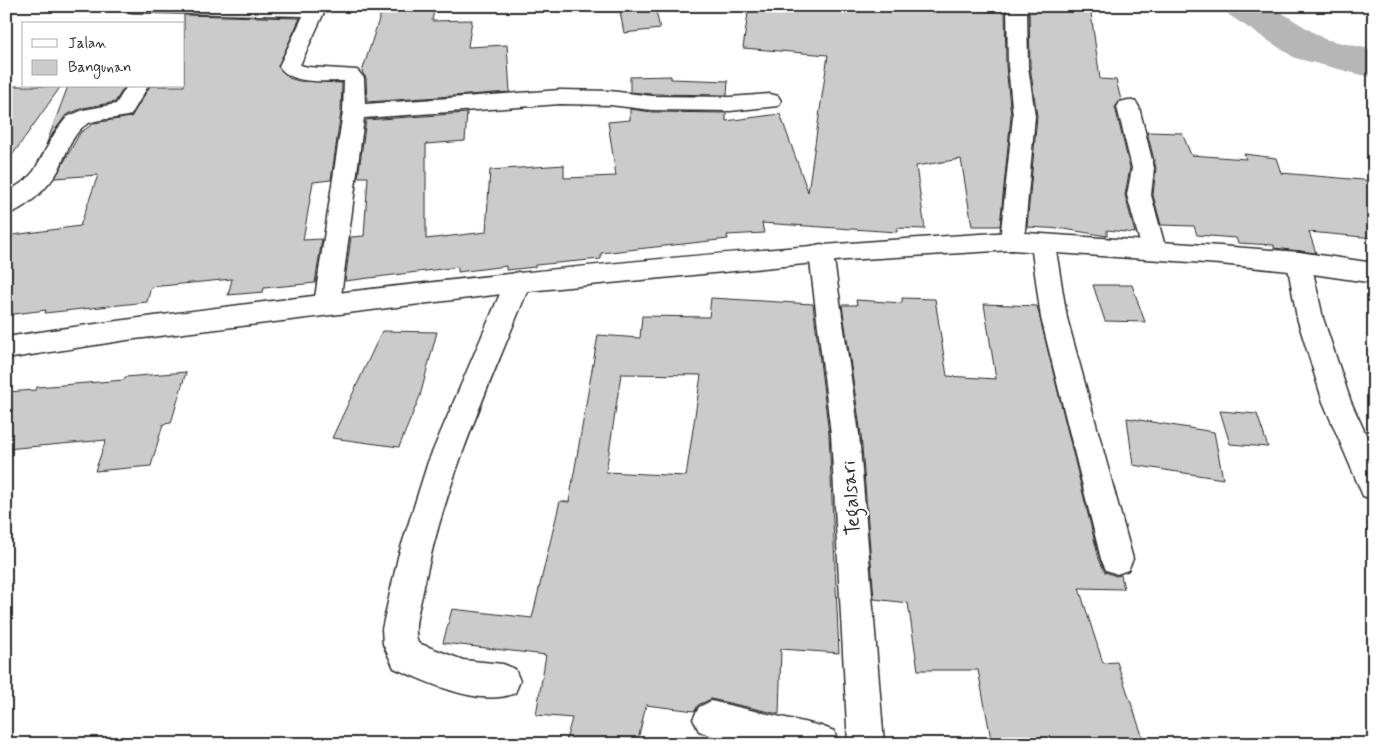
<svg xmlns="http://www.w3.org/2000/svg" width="1380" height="750" font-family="Mynerve,sans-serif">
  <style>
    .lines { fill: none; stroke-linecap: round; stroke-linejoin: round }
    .river { fill: #b6b6b6; fill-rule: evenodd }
    .building { fill: #cbcbcb; stroke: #2b2b2b; fill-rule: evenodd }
    .minor-casing { stroke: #2b2b2b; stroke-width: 3 }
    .major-casing { stroke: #2b2b2b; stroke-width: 3 }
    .minor { fill: #fff; fill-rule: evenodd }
    .major { fill: #fff; fill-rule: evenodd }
    .labels { text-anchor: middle; stroke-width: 4; stroke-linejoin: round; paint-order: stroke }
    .street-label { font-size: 20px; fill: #2b2b2b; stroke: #fff }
  </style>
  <rect width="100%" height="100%" fill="#fff"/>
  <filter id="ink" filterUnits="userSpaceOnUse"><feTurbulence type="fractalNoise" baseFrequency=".02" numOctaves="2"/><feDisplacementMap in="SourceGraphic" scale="10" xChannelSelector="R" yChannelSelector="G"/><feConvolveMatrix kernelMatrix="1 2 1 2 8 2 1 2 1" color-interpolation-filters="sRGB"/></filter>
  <g filter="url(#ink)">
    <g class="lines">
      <polygon class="river" points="1223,6 1271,6 1324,39 1374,50 1374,78 1295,58 1229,15"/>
    </g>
    <g class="building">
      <polygon points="385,6 435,6 432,21 472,20 468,47 507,45 510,92 367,102 366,78 362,72 381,13 383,13"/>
      <polygon points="619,6 655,6 660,29 624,33"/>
      <polygon points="749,6 1005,6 1006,66 1011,116 1000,226 972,226 961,159 916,166 925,229 897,228 897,232 762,223 764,233 727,235 728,239 601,253 601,259 535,265 535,267 506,270 506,266 458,272 458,267 345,281 351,237 364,236 368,177 358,177 366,120 467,113 465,141 426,144 426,239 486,232 490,170 564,165 564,178 616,176 608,122 630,120 630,109 652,112 726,113 726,121 780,114 808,192 828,55 743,48"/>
      <polygon points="1029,6 1090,6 1100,79 1116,80 1121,100 1115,107 1130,168 1125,195 1135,233 1107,230 1107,236 1064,229 1027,227 1037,116 1030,66"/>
      <polygon points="184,15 300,18 278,67 289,78 299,81 342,83 341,112 331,180 313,182 303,240 322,239 315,283 264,288 263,292 228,295 232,279 151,287 147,302 45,313 46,310 6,315 6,255 13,235 80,226 98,175 55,178 80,133 94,123 131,117 150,86 184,86"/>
      <polygon points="671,76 671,79 728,81 727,95 652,94 630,92 630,77"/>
      <polygon points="6,86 61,86 6,164"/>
      <polygon points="68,86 125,86 115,102 83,108 66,115 55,130 46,145"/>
      <polygon points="1147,132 1182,133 1191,155 1246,159 1244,154 1276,158 1281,173 1374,181 1374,238 1309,232 1316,253 1274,248 1274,245 1238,243 1236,238 1197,235 1194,226 1161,225 1153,195 1156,168"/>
      <polygon points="1093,285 1132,285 1145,322 1105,321"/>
      <path d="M 711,298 L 813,304 L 829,434 L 839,653 L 781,649 L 779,714 L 711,699 L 698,705 L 695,711 L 646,705 L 637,744 L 565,744 L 572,718 L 536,715 L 546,655 L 443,643 L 452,609 L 532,618 L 560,501 L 569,502 L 598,335 L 640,338 L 642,316 L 709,317 ZM 621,374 L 701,375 L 686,476 L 606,472 Z"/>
      <polygon points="902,298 935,299 947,376 996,379 984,304 1037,306 1099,559 1105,572 1116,576 1121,575 1124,589 1079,588 1103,663 1117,662 1145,744 1068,744 1067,739 991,739 978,670 918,670 908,603 874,599 861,434 842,305 857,305 856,300 902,303"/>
      <polygon points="382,331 437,332 420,396 399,447 332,438"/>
      <polygon points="186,372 171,423 163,424 151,466 95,471 106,440 6,449 6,392 36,390 37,387 124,380 125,377"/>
      <polygon points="1220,411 1257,414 1268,447 1230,444"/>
      <polygon points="1127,418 1214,432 1223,479 1133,465"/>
    </g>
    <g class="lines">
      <g class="minor-casing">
        <g id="minor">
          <path d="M 123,6 L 327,6 L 300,65 L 308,67 L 357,70 L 364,78 L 365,104 L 560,90 L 610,91 L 652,96 L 730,97 L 770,94 L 778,96 L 781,101 L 778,106 L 730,111 L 652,110 L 610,105 L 560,104 L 364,118 L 340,304 L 336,311 L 327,314 L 318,311 L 314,304 L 343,112 L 344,81 C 323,81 291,85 279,66 L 303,16 L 132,12 L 125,10 Z"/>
          <polygon points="1007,6 1027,6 1028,66 1035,116 1024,241 1021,248 1012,250 1003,248 1000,241 1013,116 1008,66"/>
          <path d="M 127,86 L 148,86 L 131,115 C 118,119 101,118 89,123 C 72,131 66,156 58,171 C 47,189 27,208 6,215 L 6,193 L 26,180 L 34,171 L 56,131 L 67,117 L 83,110 L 116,104 Z"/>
          <polygon points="1128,100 1136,102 1139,107 1154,168 1151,195 1166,250 1163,257 1154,259 1145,257 1142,250 1127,195 1132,168 1117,107 1120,102"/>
          <polygon points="1043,235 1052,237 1055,244 1067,318 1133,559 1128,570 1117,574 1106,570 1101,559 1041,318 1031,244 1034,237"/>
          <polygon points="821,244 830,246 833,253 859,434 884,744 848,744 831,434 809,253 812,246"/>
          <polygon points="1299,252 1308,255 1311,262 1323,318 1351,402 1374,452 1374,500 1363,496 1323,402 1297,318 1287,262 1290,255"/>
          <path d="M 518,272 L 527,275 L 531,282 C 490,383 444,483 423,591 C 420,607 412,627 418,643 L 463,660 L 503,664 L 515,669 L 520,681 L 515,693 C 480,708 427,682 394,668 L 383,644 L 382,629 L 398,557 L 428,462 L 505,282 L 509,275 Z"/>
          <path d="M 711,701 L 821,726 L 834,731 L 839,744 C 792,744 743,750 699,731 L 693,719 L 699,707 Z"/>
        </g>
      </g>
      <g class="major-casing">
        <path id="major" d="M 1012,232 L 1220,246 L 1299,252 L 1374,263 L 1374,283 L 1299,272 L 1220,264 L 1012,250 L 846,260 L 518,292 L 127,340 L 6,359 L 6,337 C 122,319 238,305 354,291 C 573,266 792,245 1012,232 Z"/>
      </g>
      <use href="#minor" class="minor"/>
      <use href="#major" class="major"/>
    </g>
  </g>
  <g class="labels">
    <g class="street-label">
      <text transform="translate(850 498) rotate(-94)" y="7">Tegalsari</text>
    </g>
  </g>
  <rect width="1380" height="750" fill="none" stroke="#fff" stroke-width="25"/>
  <rect x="12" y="12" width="1355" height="725" fill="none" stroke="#2b2b2b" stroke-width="2" filter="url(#ink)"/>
  <rect x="22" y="22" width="162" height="65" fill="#ffffff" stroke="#aaaaaa"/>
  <rect x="32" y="39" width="25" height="8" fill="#ffffff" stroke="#aaaaaa"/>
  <text x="68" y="48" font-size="15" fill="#2b2b2b">Jalan</text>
  <rect x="32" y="60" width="25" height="15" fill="#cbcbcb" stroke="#aaaaaa"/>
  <text x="68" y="72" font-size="15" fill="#2b2b2b">Bangunan</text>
</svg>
